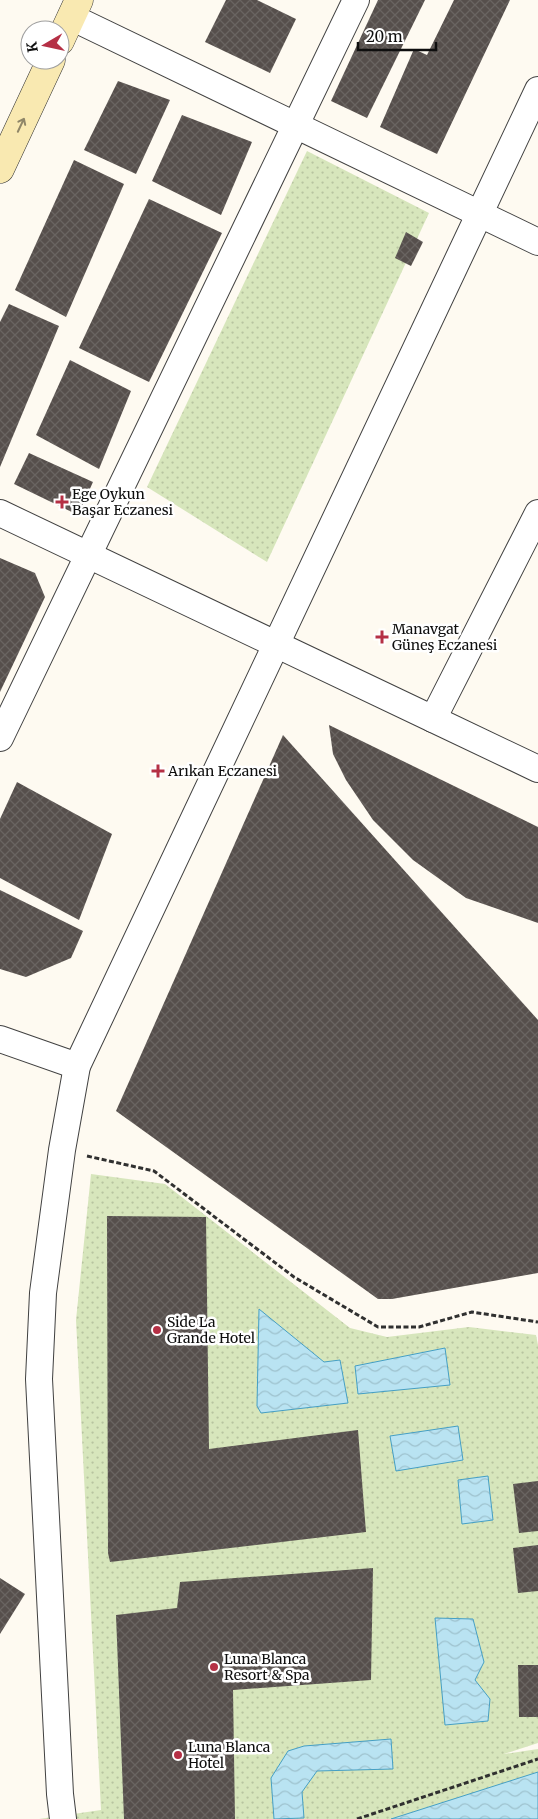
<svg xmlns="http://www.w3.org/2000/svg" width="538" height="1819" font-family="Merriweather,serif">
  <style>
    .park { fill: url(#park-dots) }
    .water { fill: url(#water-waves); stroke: #459fc4 }
    .building { fill: url(#building-cross-hatch) }
    .lines { fill: none; stroke-linecap: round; stroke-linejoin: round }
    .street-casing { stroke: #414141; stroke-width: 28 }
    .secondary-casing { stroke: #303030; stroke-width: 29 }
    .path { stroke: #303030; stroke-width: 3; stroke-dasharray: 5 2.5; stroke-linecap: butt }
    .street { stroke: #fff; stroke-width: 26 }
    .secondary { stroke: #f9e9b1; stroke-width: 28 }
    .oneway { stroke: #8f8668 }
    .poi-dot { fill: #b53045; stroke: #fff; stroke-width: 2 }
    .labels { text-anchor: middle; stroke-width: 5; stroke-linejoin: round; paint-order: stroke }
    .poi-label { font-size: 14px; fill: #0e0e0e; stroke: #fff; text-anchor: start }
  </style>
  <defs>
    <pattern id="park-dots" width="8" height="8" patternUnits="userSpaceOnUse" patternTransform="scale(1.25)"><rect width="8" height="8" fill="#d7e6bc"/><path d="M2 2h.1M6 6h.1" fill="none" stroke="#b7c4a0" stroke-width="1.8" stroke-linecap="round"/></pattern>
    <pattern id="water-waves" width="16" height="10" patternUnits="userSpaceOnUse" patternTransform="scale(1.25)"><rect width="16" height="10" fill="#b9e3f2"/><path d="M0 5q4-4 8 0t8 0" fill="none" stroke="#9ec2ce"/></pattern>
    <pattern id="building-cross-hatch" width="8" height="8" patternUnits="userSpaceOnUse" patternTransform="scale(1.25)"><rect width="8" height="8" fill="#564f4c"/><path d="M0 0l8 8M0 8l8-8" fill="none" stroke="#696461"/></pattern>
  </defs>
  <rect width="100%" height="100%" fill="#fefaf1"/>
  <g class="park">
    <polygon points="307,151 429,213 267,562 147,487"/>
    <polygon points="91,1174 165,1184 350,1328 387,1337 469,1327 536,1335 538,1345 538,1743 504,1754 538,1749 538,1819 39,1819 101,1810 76,1320"/>
  </g>
  <g class="water">
    <polygon points="259,1309 324,1362 340,1360 348,1403 261,1413 257,1406"/>
    <polygon points="445,1348 450,1385 358,1394 355,1366"/>
    <polygon points="458,1426 463,1460 396,1471 390,1436"/>
    <polygon points="488,1476 493,1520 462,1524 458,1480"/>
    <polygon points="435,1618 473,1619 484,1662 475,1680 490,1699 488,1721 445,1725"/>
    <polygon points="391,1739 393,1769 317,1771 302,1792 304,1818 274,1819 271,1778 288,1751 304,1746"/>
    <polygon points="538,1772 538,1819 391,1819"/>
  </g>
  <g class="building">
    <polygon points="226,0 257,0 296,19 270,73 205,42"/>
    <polygon points="378,0 425,0 367,118 331,101"/>
    <polygon points="454,0 510,0 437,154 380,127 414,49 427,55"/>
    <polygon points="118,81 170,100 136,174 84,150"/>
    <polygon points="182,115 252,142 221,215 152,181"/>
    <polygon points="74,160 124,184 66,317 15,290"/>
    <polygon points="149,199 222,233 149,382 79,348"/>
    <polygon points="406,232 423,242 411,266 395,258"/>
    <polygon points="9,304 59,326 0,467 0,322"/>
    <polygon points="70,360 131,391 99,469 36,435"/>
    <polygon points="29,453 93,482 78,515 14,484"/>
    <polygon points="0,558 35,573 45,597 0,692"/>
    <polygon points="329,725 538,827 538,923 466,898 413,860 373,820 346,780 333,754"/>
    <polygon points="283,735 538,1020 538,1273 392,1299 378,1299 116,1111"/>
    <polygon points="17,782 112,834 79,920 0,878 0,819"/>
    <polygon points="0,890 83,931 71,958 26,977 0,969"/>
    <polygon points="107,1216 206,1217 209,1449 358,1430 366,1532 110,1562 108,1553"/>
    <polygon points="538,1481 538,1531 519,1533 513,1484"/>
    <polygon points="538,1545 538,1591 518,1593 513,1548"/>
    <polygon points="373,1568 371,1680 233,1690 235,1819 124,1819 116,1615 177,1608 180,1582"/>
    <polygon points="0,1578 25,1594 0,1634"/>
    <polygon points="518,1665 538,1665 538,1717 519,1717"/>
  </g>
  <g class="lines">
    <g class="street-casing">
      <g id="street">
        <polyline points="71,17 538,242"/>
        <polyline points="0,513 433,719 538,513"/>
        <polyline points="433,719 538,769"/>
        <polyline points="0,738 356,0"/>
        <polyline points="0,1039 77,1066"/>
        <polyline points="63,1819 60,1794 39,1379 43,1293 62,1150 77,1066 538,90"/>
      </g>
    </g>
    <g class="secondary-casing">
      <g id="secondary">
        <polyline points="60,41 79,0"/>
        <polyline points="0,169 51,60"/>
      </g>
    </g>
    <g class="path">
      <polyline points="87,1156 154,1171 294,1277 378,1327 419,1327 472,1312 538,1322"/>
      <polyline points="357,1819 538,1759"/>
    </g>
    <use href="#street" class="street"/>
    <use href="#secondary" class="secondary"/>
  </g>
  <defs><path id="oneway-shaft" d="M-6 0H5M1.5-3L5.5 0L1.5 3" fill="none" stroke-width="1.6" stroke-linecap="round" stroke-linejoin="round" transform="scale(1.25)"/></defs>
  <use class="oneway" href="#oneway-shaft" transform="translate(21 125) rotate(-65)"/>
  <g class="poi-dot">
    <path d="M59.5 494.5h5v5h5v5h-5v5h-5v-5h-5v-5h5z"/>
    <path d="M379.5 629.5h5v5h5v5h-5v5h-5v-5h-5v-5h5z"/>
    <path d="M155.5 763.5h5v5h5v5h-5v5h-5v-5h-5v-5h5z"/>
    <circle cx="157" cy="1330" r="5"/>
    <circle cx="214" cy="1667" r="5"/>
    <circle cx="178" cy="1755" r="5"/>
  </g>
  <g class="labels">
    <g class="poi-label">
      <text x="72" y="499">Ege Oykun<tspan x="72" dy="16">Başar Eczanesi</tspan></text>
      <text x="392" y="634">Manavgat<tspan x="392" dy="16">Güneş Eczanesi</tspan></text>
      <text x="168" y="776">Arıkan Eczanesi</text>
      <text x="167" y="1327">Side La<tspan x="167" dy="16">Grande Hotel</tspan></text>
      <text x="224" y="1664">Luna Blanca<tspan x="224" dy="16">Resort &amp; Spa</tspan></text>
      <text x="188" y="1752">Luna Blanca<tspan x="188" dy="16">Hotel</tspan></text>
    </g>
  </g>
  <g transform="translate(45 45) rotate(261)"><circle r="24" fill="#ffffff" stroke="#9f9f9f"/>
  <path d="M0-4L9 19L0 12L-9 19Z" fill="#b53045"/>
  <text y="-8" font-size="14" font-weight="bold" text-anchor="middle" fill="#0e0e0e">K</text>
  </g>
  <path d="M358 42v8h78v-8" fill="none" stroke="#0e0e0e" stroke-width="2.5"/>
  <text x="366" y="42" font-size="15" fill="#0e0e0e" stroke="#ffffff" stroke-width="4" paint-order="stroke">20 m</text>
</svg>
